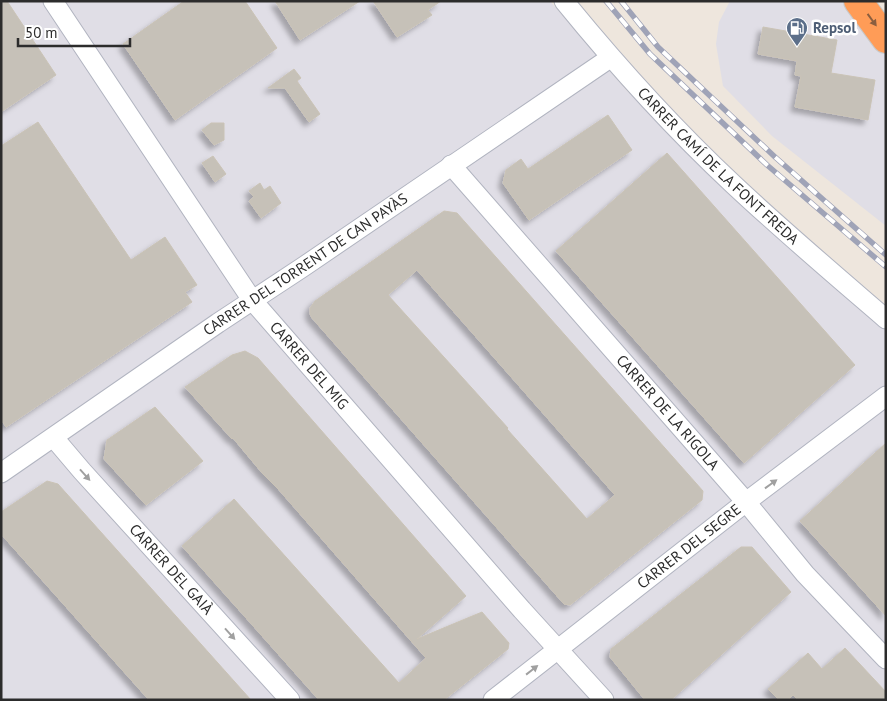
<svg xmlns="http://www.w3.org/2000/svg" width="887" height="701" font-family="'PT Sans',sans-serif">
  <style>
    .industrial { fill: #e0dee6 }
    .building { fill: #c6c1b8; stroke: #cac3b6; fill-rule: evenodd; filter: url(#shadow) }
    .lines { fill: none; stroke-linecap: round; stroke-linejoin: round }
    .minor-casing { stroke: #b1b4c0; stroke-width: 21 }
    .highway-casing { stroke: #c8c8c8; stroke-width: 30 }
    .minor { stroke: #fff; stroke-width: 19 }
    .highway { stroke: #ff9c57; stroke-width: 28 }
    .rail-casing { stroke: #9fa3b7; stroke-width: 5.5 }
    .rail { stroke: #fff; stroke-width: 4; stroke-dasharray: 11; stroke-linecap: butt }
    .oneway { fill: #8b5e3f }
    .oneway2 { fill: #a0a0a0 }
    .labels { text-anchor: middle; stroke-width: 5; stroke-linejoin: round; paint-order: stroke }
    .service-label { font-size: 15px; font-weight: bold; fill: #4e5e75; stroke: #fff; text-anchor: start }
    .street-label { font-size: 15px; fill: #2c2c2c; stroke: #fff }
  </style>
  <defs>
    <filter id="shadow"><feDropShadow dx="-4.5" dy="4.5" stdDeviation="2.5" flood-color="#0004"/></filter>
  </defs>
  <rect width="100%" height="100%" fill="#eee6dd"/>
  <g class="industrial">
    <polygon points="1,1 550,1 626,90 886,329 886,700 1,700"/>
    <polygon points="730,1 867,1 886,28 886,226 772,136 723,86 716,44 719,22"/>
  </g>
  <g class="building">
    <polygon points="1,1 7,1 56,75 1,112"/>
    <polygon points="184,1 245,1 277,48 175,120 123,44"/>
    <polygon points="275,1 360,1 300,40"/>
    <polygon points="373,1 441,1 428,10 432,15 397,37"/>
    <polygon points="763,27 837,40 831,73 875,80 868,120 795,107 801,76 795,75 797,61 758,54"/>
    <polygon points="294,69 301,78 297,81 320,114 309,122 285,88 268,88"/>
    <polygon points="608,115 632,150 529,220 503,183 506,170 521,159 528,169"/>
    <polygon points="38,122 131,260 165,237 197,285 185,292 192,302 6,427 1,419 1,146"/>
    <polygon points="211,123 224,123 224,140 214,145 202,130"/>
    <polygon points="667,153 855,365 744,463 556,251"/>
    <polygon points="213,156 226,174 215,182 202,163"/>
    <polygon points="260,183 264,190 270,186 281,203 261,218 249,201 254,197 249,191"/>
    <path d="M 444,211 L 457,213 L 703,491 L 702,500 L 570,605 L 564,604 L 312,318 L 310,314 L 310,308 L 315,301 ZM 417,270 L 615,495 L 587,519 L 507,429 L 508,428 L 388,295 Z"/>
    <polygon points="245,351 258,358 466,596 417,639 482,612 509,643 508,649 444,700 319,700 182,546 234,499 399,683 426,658 279,490 263,474 233,438 232,439 185,387 232,355"/>
    <polygon points="155,407 203,461 146,505 104,459 107,440"/>
    <polygon points="886,443 886,616 800,521"/>
    <polygon points="47,481 58,484 251,700 149,700 1,534 1,512"/>
    <polygon points="741,547 752,547 791,592 671,700 645,700 610,657 611,649"/>
    <polygon points="845,648 886,692 886,700 798,700 793,695 788,700 779,700 768,689 808,653 822,669"/>
  </g>
  <g class="lines">
    <g class="minor-casing">
      <g id="minor">
        <path id="s1" d="M 53,1 L 252,300 L 522,610 L 604,700"/>
        <path id="s2" d="M 564,1 C 617,66 673,128 734,185 C 783,231 835,275 886,319"/>
        <path id="s3" d="M 451,165 L 746,502 L 805,574 L 886,659"/>
        <path id="s4" d="M 54,438 L 82,471 L 290,700"/>
        <path id="s5" d="M 1,473 L 218,323 L 303,267 L 610,58"/>
        <path id="s6" d="M 493,700 L 746,502 L 886,396"/>
      </g>
    </g>
    <g class="highway-casing">
      <polyline id="highway" points="858,1 886,39"/>
    </g>
    <use href="#minor" class="minor"/>
    <use href="#highway" class="highway"/>
    <g class="rail-casing">
      <g id="rail">
        <polyline points="606,1 650,54 767,165 886,267"/>
        <polyline points="621,1 658,47 775,157 886,255"/>
      </g>
    </g>
    <use href="#rail" class="rail"/>
  </g>
  <defs><path id="oneway-solid" d="M-6-.8H1V-3.2L6.5 0L1 3.2V.8H-6Z" transform="scale(1.25)"/></defs>
  <use class="oneway" href="#oneway-solid" transform="translate(872 20) rotate(54)"/>
  <g class="oneway2">
    <use href="#oneway-solid" transform="translate(85 475) rotate(48)"/>
    <use href="#oneway-solid" transform="translate(771 484) rotate(-36)"/>
    <use href="#oneway-solid" transform="translate(230 634) rotate(48)"/>
    <use href="#oneway-solid" transform="translate(532 670) rotate(-38)"/>
  </g>
  <defs>
    <g id="fuel-pin" transform="scale(1.125)"><path d="M0 17L-7.5 6A9.5 9.5 0 1 1 7.5 6Z" fill="#5c6f8a" stroke="#fff"/><path d="M-5.5-6h7V0h2V4h1.3V-2.5L3-4.5l.8-.8L6-3V5H2.5V1h-1V6h-7ZM-4.2-4.7v3.2H.2V-4.7Z" fill="#fff"/></g>
  </defs>
  <g fill-rule="evenodd">
    <use href="#fuel-pin" x="797" y="28"/>
  </g>
  <g class="labels">
    <g class="service-label">
      <text x="813" y="33">Repsol</text>
    </g>
    <g class="street-label">
      <text dy="5" stroke="none"><textPath href="#s2" startOffset="226">CARRER CAMÍ DE LA FONT FREDA</textPath></text>
      <text dy="5" stroke="none"><textPath href="#s5" startOffset="369">CARRER DEL TORRENT DE CAN PAYÀS</textPath></text>
      <text dy="5" stroke="none"><textPath href="#s1" startOffset="446">CARRER DEL MIG</textPath></text>
      <text dy="5" stroke="none"><textPath href="#s3" startOffset="329">CARRER DE LA RIGOLA</textPath></text>
      <text dy="5" stroke="none"><textPath href="#s6" startOffset="249">CARRER DEL SEGRE</textPath></text>
      <text dy="5" stroke="none"><textPath href="#s4" startOffset="176">CARRER DEL GAIÀ</textPath></text>
    </g>
  </g>
  <rect width="887" height="701" fill="none" stroke="#2c2c2c" stroke-width="5"/>
  <path d="M18 38v8h112v-8" fill="none" stroke="#2c2c2c" stroke-width="2.5"/>
  <text x="25" y="38" font-size="15" fill="#2c2c2c" stroke="#ffffff" stroke-width="4" paint-order="stroke">50 m</text>
</svg>
